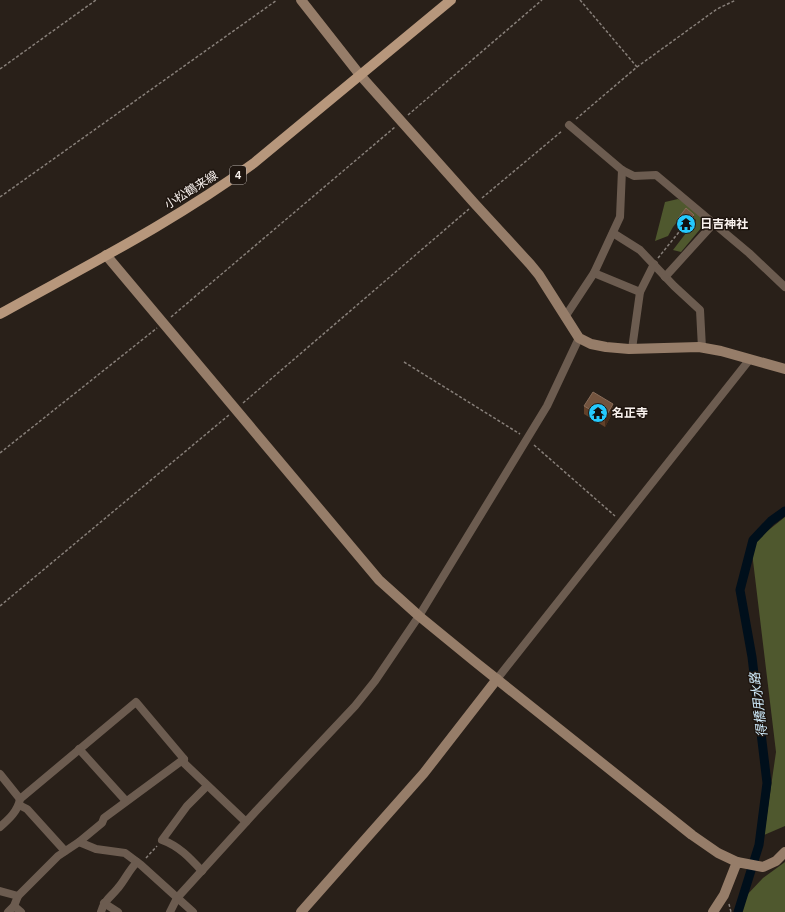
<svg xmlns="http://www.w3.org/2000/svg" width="785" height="912" font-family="Helvetica,'Noto Sans JP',sans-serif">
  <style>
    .forest { fill: #4f582e }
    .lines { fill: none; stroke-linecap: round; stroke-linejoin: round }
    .canal { stroke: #000f1b; stroke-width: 9 }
    .path { stroke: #877f79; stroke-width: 1.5; stroke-dasharray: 3 2; stroke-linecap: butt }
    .street { stroke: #6c5c50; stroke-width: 8 }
    .secondary { stroke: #967d69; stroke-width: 10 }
    .primary { stroke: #b7977c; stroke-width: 10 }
    .wall { fill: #614029 }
    .shaded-wall { fill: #442b1a }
    .building { fill: #72533e; stroke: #876c59 }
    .labels { text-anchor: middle; stroke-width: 3; stroke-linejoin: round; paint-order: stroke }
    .shield { fill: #1f1610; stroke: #b7afab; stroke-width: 1 }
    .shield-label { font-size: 11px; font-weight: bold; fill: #f8f1ed }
    .street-label { font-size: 12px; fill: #f8f1ed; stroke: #1f1610 }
    .poi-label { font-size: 12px; font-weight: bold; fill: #f8f1ed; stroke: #1f1610; text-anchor: start }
    .water-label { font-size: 13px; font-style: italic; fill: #cce8f8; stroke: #1f1610 }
  </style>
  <rect width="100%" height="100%" fill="#292019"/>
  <g class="forest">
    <polygon points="678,199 685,203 707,221 681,252 673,250 696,220 685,212 673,227 668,236 655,241 665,202"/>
    <polygon points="785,517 785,826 764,835 776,752 751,544"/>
    <polygon points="785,862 785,912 740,912 745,897 763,878"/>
  </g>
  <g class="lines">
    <polyline class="canal" points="738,912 759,845 767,783 752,657 740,590 753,540 771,521 785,511"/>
    <g class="path">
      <polyline points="580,0 637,67"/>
      <polyline points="0,69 96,0"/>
      <polyline points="408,115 542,0"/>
      <polyline points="576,119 637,67 717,9 736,0"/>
      <polyline points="0,197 277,0"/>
      <polyline points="482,198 562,131"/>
      <polyline points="658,258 679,232"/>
      <polyline points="171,317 395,127"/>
      <polyline points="404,362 520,434"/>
      <polyline points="243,403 469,209"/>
      <polyline points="534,445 615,516"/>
      <polyline points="0,453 157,328"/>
      <polyline points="0,606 229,415"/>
      <polyline points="146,858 157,846"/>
      <polyline points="729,904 731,912"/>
    </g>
    <g class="street">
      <polyline points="569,125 622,170 634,176 656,175 749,253 785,287"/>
      <polyline points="613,233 640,250 674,286 700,310 702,348"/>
      <polyline points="594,273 640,292"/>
      <polyline points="665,277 714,223"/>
      <polyline points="565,317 594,273 620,217 622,170"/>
      <polyline points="632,349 640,292 654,264"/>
      <polyline points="497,679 750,359"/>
      <polyline points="79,749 126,801"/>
      <polyline points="0,774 20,799"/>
      <polyline points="19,805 27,809 65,851"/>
      <path d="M 0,827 C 9,819 18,811 20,799 L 136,702 L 184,759 L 184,763 L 246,822"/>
      <polyline points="79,842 102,823 104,818 184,759"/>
      <path d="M 202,871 C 190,858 179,846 162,840 L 187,806 L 207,786"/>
      <polyline points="0,891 18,896"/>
      <polyline points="104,903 118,912"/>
      <polyline points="14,906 21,912"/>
      <polyline points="8,912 14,906 18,896 58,856 79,842 96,849 125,853 141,865 193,912"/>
      <path d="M 101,912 C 105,899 110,898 118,888 C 125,880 129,870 137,862"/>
      <polyline points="170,912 177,898 256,811 355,706 375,681 419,616 547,406 579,338"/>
    </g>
    <g class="secondary">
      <polyline points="301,0 360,75 475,204 530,264 539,275 579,338 591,344 606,347 629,349 699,347 721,351 785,369"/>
      <polyline points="106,255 379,580 419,616 474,661 692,835 718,853 737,862"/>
      <polyline points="301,912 424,773 497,679"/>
      <polyline points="713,912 724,895 737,862 763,867 776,861 785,852"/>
    </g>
    <path class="primary" d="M 0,314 C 86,266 175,221 254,163 L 451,0"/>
  </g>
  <g class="wall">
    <polygon points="677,220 694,220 684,232 677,225"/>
    <polygon points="584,406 613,412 605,427 584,414"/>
  </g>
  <g class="shaded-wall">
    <polygon points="694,215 694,220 684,232 684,226"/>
    <polygon points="613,404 613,412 605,427 605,418"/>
  </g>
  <g class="building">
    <polygon points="686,208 694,215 684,226 677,220"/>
    <polygon points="593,392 613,404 605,418 584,406"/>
  </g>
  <defs>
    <g id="temple-disc" transform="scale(1)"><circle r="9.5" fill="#24c9fe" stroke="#1f1610"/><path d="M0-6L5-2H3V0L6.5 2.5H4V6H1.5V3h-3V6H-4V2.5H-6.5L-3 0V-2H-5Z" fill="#111"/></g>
  </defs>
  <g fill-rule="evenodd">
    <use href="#temple-disc" x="686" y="224"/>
    <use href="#temple-disc" x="598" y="413"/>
  </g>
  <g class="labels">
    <rect class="shield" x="230" y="166" width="16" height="18" rx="3"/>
    <g class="shield-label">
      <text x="238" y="179">4</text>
    </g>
    <g class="street-label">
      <text transform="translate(191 190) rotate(-32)" y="4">小松鶴来線</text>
    </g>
    <g class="poi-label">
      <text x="700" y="228">日吉神社</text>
      <text x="612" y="417">名正寺</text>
    </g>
    <g class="water-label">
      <text transform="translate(758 705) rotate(-97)" y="5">得橋用水路</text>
    </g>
  </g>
</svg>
